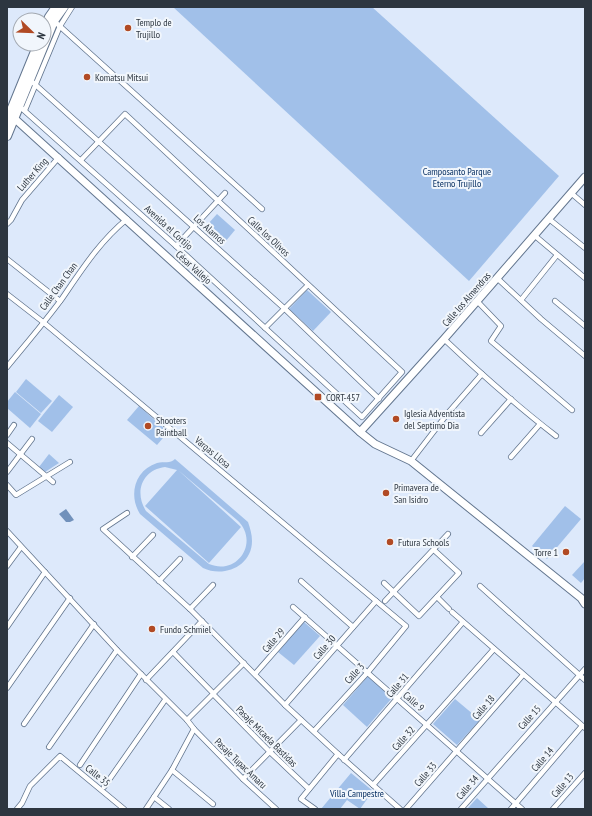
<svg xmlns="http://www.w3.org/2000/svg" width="592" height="816" font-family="'PT Sans Narrow',sans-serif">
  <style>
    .green { fill: #a1c0e9; fill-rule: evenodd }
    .water { fill: #7191bb }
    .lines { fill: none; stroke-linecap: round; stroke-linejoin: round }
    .street-casing { stroke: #63768f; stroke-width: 6 }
    .secondary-casing { stroke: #63768f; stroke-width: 9 }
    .highway-casing { stroke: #63768f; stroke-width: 10 }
    .street { stroke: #fff; stroke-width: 4.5 }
    .secondary { stroke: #fff; stroke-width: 7 }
    .highway { stroke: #fff; stroke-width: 8 }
    .poi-dot { fill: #b14a24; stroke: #f1f6fc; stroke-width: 1.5 }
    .labels { text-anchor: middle; stroke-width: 4; stroke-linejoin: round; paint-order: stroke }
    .poi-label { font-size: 10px; fill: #2d3640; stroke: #f1f6fc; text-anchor: start }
    .park-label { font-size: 10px; fill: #002a5e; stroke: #f1f6fc }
    .street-label { font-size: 10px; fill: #2d3640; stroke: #f1f6fc }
  </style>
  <rect width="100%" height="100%" fill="#dde9fb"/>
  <g class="green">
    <polygon points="173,7 372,7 559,176 469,281"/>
    <polygon points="217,214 235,230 225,242 207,225"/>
    <polygon points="307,290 331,312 313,331 289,309"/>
    <polygon points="26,379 52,401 41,413 16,392"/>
    <polygon points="15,392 41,414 30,428 7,408 7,402"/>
    <polygon points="59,395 73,407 52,432 38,421"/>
    <polygon points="139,406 168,432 157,445 127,420"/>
    <polygon points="49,454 59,463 45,472 39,467"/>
    <path d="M 175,459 L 248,522 C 250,528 252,534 252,541 C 252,566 224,578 203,568 L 140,514 C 128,495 135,470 157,463 C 164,461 170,464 175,459 ZM 165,467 L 177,470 L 145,506 L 209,563 L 241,527 L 178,470 L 237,520 C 260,541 238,576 209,564 L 146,511 C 134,492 142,470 165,467 Z"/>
    <polygon points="565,506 581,519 547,559 532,546"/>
    <polygon points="585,561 585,578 581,583 572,575"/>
    <polygon points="304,622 320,636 294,665 278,652"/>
    <polygon points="368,676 392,698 367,727 343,705"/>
    <polygon points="455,699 480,720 457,745 433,724"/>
    <polygon points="351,773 373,791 360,809 347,800 340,809 321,809"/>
    <polygon points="477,798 489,809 490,809 467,809"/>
  </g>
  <polygon class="water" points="66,509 74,520 70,522 66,522 59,514"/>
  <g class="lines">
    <g class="street-casing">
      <g id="street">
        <polyline points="54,21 262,209"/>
        <polyline points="29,79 285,309 379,399"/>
        <polyline points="18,105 176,246 362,417 402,372 125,114 81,160"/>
        <polyline points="25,110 60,26 72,7"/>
        <polyline points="571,193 585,205"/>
        <polyline points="549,219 585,248"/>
        <polyline points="7,224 11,220 22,200 59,157"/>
        <polyline points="534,235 585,278"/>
        <polyline points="176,246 225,193"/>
        <polyline points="7,259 60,301"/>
        <polyline points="497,278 541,319 585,356"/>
        <polyline points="7,294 43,322 406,626 368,672 314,731"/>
        <polyline points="521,300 557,255"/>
        <polyline points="477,301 501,326 491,341 572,410"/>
        <polyline points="555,301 585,326"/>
        <polyline points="265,328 308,285"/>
        <path d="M 444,339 C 480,373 517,406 556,436"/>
        <path d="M 7,367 C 25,345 44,323 61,300 C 81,271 99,242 127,219"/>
        <polyline points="481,433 511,399"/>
        <polyline points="7,435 14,425"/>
        <polyline points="7,443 53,482"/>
        <polyline points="511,457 540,424"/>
        <polyline points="411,461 448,413 482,374"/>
        <polyline points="7,472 32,439"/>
        <polyline points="7,485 16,495 70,462"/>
        <polyline points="127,513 103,529 190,609 285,705 338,754 400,809"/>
        <polyline points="7,531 117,650 187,720"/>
        <polyline points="132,557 153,535"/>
        <polyline points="7,566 21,547"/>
        <polyline points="159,581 180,559"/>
        <polyline points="301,581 353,627"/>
        <polyline points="384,583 419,616 459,573 434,550"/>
        <polyline points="480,586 585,680"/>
        <polyline points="437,597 449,609"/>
        <polyline points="385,601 448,534"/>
        <polyline points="293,607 522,809"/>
        <polyline points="190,609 213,585"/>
        <polyline points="452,612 585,728"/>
        <polyline points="7,627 45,572"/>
        <polyline points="173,652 212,692"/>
        <polyline points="255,674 305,617"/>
        <polyline points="146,680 202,621"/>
        <polyline points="7,688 70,598"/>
        <polyline points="214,695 270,752 309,789"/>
        <polyline points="285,705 376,601"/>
        <polyline points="24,724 94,624"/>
        <polyline points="194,729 243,779 276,809"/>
        <polyline points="49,747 117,650"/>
        <polyline points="344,760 463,622"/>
        <polyline points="80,765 141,674"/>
        <polyline points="172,770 213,804"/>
        <polyline points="243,779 301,720"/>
        <polyline points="373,785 494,649"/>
        <polyline points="104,787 165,700"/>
        <polyline points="154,797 169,809"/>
        <polyline points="17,809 22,803 30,786 60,756 124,809"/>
        <polyline points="146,809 172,770 194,729 187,720 244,663"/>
        <polyline points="315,809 301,799 338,754"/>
        <polyline points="406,809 523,675"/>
        <polyline points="461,809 585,669"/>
        <polyline points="511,809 582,726"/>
        <polyline points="553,809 585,773"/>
      </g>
    </g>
    <g class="secondary-casing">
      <g id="secondary">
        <polyline points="7,125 14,118 360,432 375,444 411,461 581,598 585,604"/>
        <polyline points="360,432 444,339 585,177"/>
      </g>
    </g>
    <g class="highway-casing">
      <g id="highway">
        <polyline points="44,30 49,17 56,7"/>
        <polyline points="9,115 38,44"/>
        <polyline points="7,136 54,21 64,7"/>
      </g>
    </g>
    <use href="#street" class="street"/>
    <use href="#secondary" class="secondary"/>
    <use href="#highway" class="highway"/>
  </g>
  <g class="poi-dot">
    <circle cx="128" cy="28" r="4"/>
    <circle cx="87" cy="77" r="4"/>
    <rect x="314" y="393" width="8" height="8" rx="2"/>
    <circle cx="396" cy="419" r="4"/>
    <circle cx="148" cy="426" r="4"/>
    <circle cx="386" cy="493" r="4"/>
    <circle cx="390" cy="542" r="4"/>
    <circle cx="566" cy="552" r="4"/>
    <circle cx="152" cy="629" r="4"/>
  </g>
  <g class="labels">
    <g class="poi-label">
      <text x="136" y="26">Templo de<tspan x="136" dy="12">Trujillo</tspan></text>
      <text x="95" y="81">Komatsu Mitsui</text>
      <text x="326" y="401">CORT-457</text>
      <text x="404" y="417">Iglesia Adventista<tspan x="404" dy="12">del Septimo Dia</tspan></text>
      <text x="156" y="424">Shooters<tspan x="156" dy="12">Paintball</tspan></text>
      <text x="394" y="491">Primavera de<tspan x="394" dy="12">San Isidro</tspan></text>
      <text x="398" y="546">Futura Schools</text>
      <text x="558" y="556" text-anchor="end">Torre 1</text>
      <text x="160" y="633">Fundo Schmiel</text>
    </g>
    <g class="park-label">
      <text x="457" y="175">Camposanto Parque<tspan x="457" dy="12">Eterno Trujillo</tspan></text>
      <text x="357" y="797">Villa Campestre</text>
    </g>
    <g class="street-label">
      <text transform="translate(32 174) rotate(-49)" y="4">Luther King</text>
      <text transform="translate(169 227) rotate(42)" y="4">Avenida el Cortijo</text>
      <text transform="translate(210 229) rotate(42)" y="4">Los Alamos</text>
      <text transform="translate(269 236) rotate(43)" y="4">Calle los Olivos</text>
      <text transform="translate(194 267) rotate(42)" y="4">César Vallejo</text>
      <text transform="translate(58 286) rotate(-54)" y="4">Calle Chan Chan</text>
      <text transform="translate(466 299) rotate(-49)" y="4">Calle los Almendras</text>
      <text transform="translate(213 452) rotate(40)" y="4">Vargas Llosa</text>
      <text transform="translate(273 640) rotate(-49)" y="4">Calle 29</text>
      <text transform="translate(324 647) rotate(-49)" y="4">Calle 30</text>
      <text transform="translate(354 673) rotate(-48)" y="4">Calle 3</text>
      <text transform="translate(397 685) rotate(-49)" y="4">Calle 31</text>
      <text transform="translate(414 701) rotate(41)" y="4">Calle 9</text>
      <text transform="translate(483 707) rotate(-49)" y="4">Calle 18</text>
      <text transform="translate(529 717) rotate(-48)" y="4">Calle 15</text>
      <text transform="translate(267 736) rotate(45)" y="4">Pasaje Micaela Bastidas</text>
      <text transform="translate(403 738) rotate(-48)" y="4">Calle 32</text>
      <text transform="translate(542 759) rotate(-49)" y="4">Calle 14</text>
      <text transform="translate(241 763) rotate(44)" y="4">Pasaje Tupac Amaru</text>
      <text transform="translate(425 774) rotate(-49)" y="4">Calle 33</text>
      <text transform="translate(98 775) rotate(39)" y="4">Calle 35</text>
      <text transform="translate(562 785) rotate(-49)" y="4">Calle 13</text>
      <text transform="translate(467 787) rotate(-49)" y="4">Calle 34</text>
    </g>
  </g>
  <rect width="592" height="816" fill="none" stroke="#2d3640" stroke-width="16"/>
  <g transform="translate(32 32) rotate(113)"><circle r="19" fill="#f1f6fc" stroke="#a3a9b1"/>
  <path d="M0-3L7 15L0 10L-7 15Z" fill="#b14a24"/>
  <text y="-6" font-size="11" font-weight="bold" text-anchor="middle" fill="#2d3640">N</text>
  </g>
</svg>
